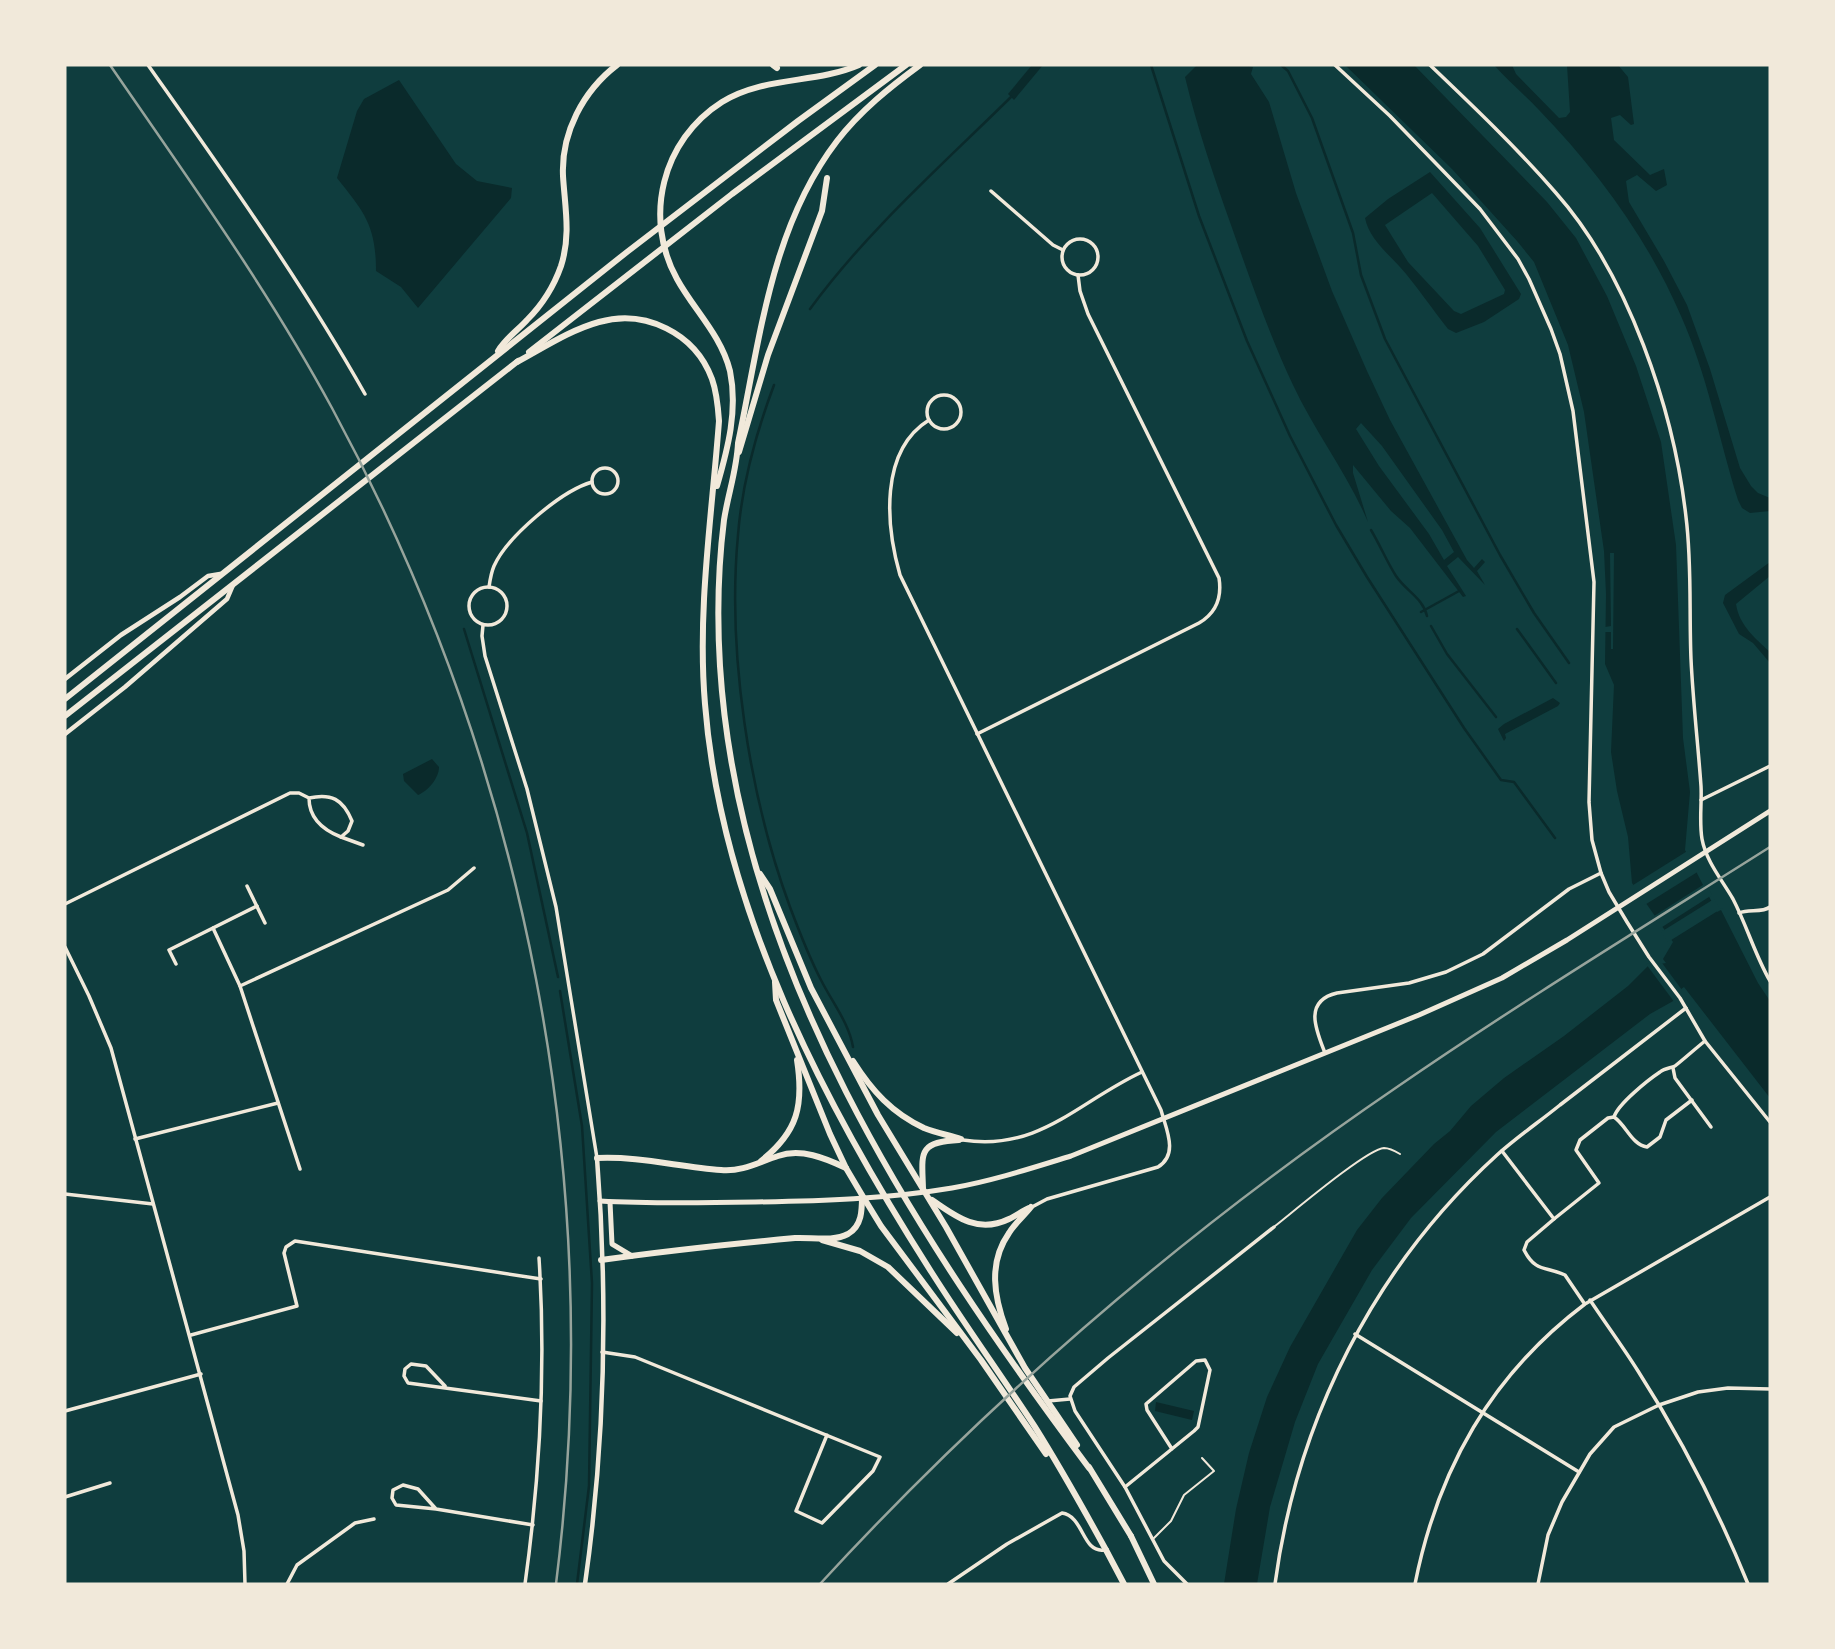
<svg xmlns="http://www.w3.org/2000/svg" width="1835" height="1649" font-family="Overpass,sans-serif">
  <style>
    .water { fill: #0a2a2b; fill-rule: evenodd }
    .pier { fill: #0f3d3e }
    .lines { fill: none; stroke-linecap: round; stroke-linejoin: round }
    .stream { stroke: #0a2a2b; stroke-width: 2.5 }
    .service { stroke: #f1e9da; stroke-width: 2 }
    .minor { stroke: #f1e9da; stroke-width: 3.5 }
    .tertiary { stroke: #f1e9da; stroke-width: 4.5 }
    .secondary { stroke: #f1e9da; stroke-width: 5 }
    .primary { stroke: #f1e9da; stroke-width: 6 }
    .trunk { stroke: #f1e9da; stroke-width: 6 }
    .rail { stroke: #97a49c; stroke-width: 2.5 }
  </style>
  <rect width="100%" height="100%" fill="#0f3d3e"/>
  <g class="water">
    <polygon points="1032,65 1043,65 1014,100 1008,94"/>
    <path d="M 1197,65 L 1244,65 L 1253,67 L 1251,74 L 1269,102 L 1296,193 L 1332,291 L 1367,371 L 1390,420 L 1467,560 L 1474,568 L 1482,559 L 1485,562 L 1477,571 L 1485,585 L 1458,557 L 1447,566 L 1466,596 L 1463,597 L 1410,528 L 1391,511 L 1353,465 L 1353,473 L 1368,522 C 1347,473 1315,432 1293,385 C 1269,334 1250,279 1231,225 C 1214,177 1197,127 1185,77 ZM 1361,423 L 1382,446 L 1442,530 L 1454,552 L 1444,560 L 1429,534 L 1379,466 L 1356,429 Z"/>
    <polygon points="1345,65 1414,65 1547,202 1576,238 1607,296 1636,366 1661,442 1676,545 1683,738 1690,792 1685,850 1717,912 1721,910 1758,983 1770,1001 1770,1098 1684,987 1677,992 1675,1000 1650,1014 1496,1132 1411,1218 1372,1270 1318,1364 1295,1422 1270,1507 1257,1584 1224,1584 1236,1509 1249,1453 1267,1397 1290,1347 1357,1230 1382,1198 1434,1144 1450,1131 1471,1106 1504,1078 1564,1036 1628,986 1648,966 1666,963 1663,959 1673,942 1632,883 1628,837 1617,791 1611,752 1614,685 1605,664 1606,594 1604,551 1584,412 1568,345 1534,262 1517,241 1452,169"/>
    <path d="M 1494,65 L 1512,65 L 1516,74 L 1559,118 L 1566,117 L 1570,112 L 1567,65 L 1618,65 L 1628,77 L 1634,124 L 1631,125 L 1620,115 L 1611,118 L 1614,140 L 1650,175 L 1664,169 L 1667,185 L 1656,191 L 1637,175 L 1626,181 L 1629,202 L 1664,261 L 1687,305 L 1710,369 L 1740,468 L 1751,486 L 1758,493 L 1770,498 L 1770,511 L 1750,513 L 1742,508 L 1738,500 C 1719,439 1707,374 1681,316 C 1648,239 1597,170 1539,110 C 1524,94 1508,81 1494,65 Z"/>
    <path d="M 399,80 L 456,164 L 477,181 L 512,188 L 511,198 L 418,308 L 401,287 L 376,271 C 376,225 364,212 337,178 L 357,111 L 364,99 Z"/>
    <path d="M 1430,172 L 1480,228 L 1521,294 L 1519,299 L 1484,322 L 1456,333 L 1448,329 C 1432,309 1417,286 1400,267 C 1387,253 1369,238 1365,218 L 1388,199 ZM 1432,193 L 1478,246 L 1505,290 L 1504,294 L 1461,314 L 1454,311 L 1408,262 L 1385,225 Z"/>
    <path d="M 1770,562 L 1770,576 L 1736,604 C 1739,625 1755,638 1770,652 L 1770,663 L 1753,643 L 1739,634 L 1723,603 L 1725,595 Z"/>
    <polygon points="1553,698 1560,703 1558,706 1505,734 1506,738 1504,741 1498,729 1504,724"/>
    <path d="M 432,759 L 439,767 C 439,778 428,791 418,795 L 404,781 L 403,774 Z"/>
    <polygon points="1156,1402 1194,1411 1192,1420 1155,1411"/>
  </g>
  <g class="pier">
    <polygon points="1610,553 1614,553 1613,649 1611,649 1611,632 1605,632 1605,627 1611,626"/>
    <polygon points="1689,850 1699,871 1643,906 1630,887"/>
    <polygon points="1706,883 1712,895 1659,929 1651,918"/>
    <polygon points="1714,899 1719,907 1724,907 1668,942 1661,932"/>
    <polygon points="1662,963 1682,990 1675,1003 1646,964"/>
  </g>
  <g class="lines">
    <g class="stream">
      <polyline points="1151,65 1199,216 1247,341 1290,436 1336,525 1367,577 1464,728 1501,780 1514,782 1555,838"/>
      <polyline points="1281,65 1288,71 1312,118 1353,233 1361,275 1385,339 1500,555 1534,613 1569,663"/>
      <path d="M 810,309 C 867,231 942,165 1011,97"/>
      <path d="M 774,385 C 756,433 742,483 738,535 C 727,652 749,796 790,907 C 799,931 809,957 821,980 C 832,1002 849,1023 853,1047"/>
      <path d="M 1371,530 C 1380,545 1387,562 1396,576 C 1406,591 1423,598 1427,616"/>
      <polyline points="1421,612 1459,591"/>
      <polyline points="1431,626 1447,654 1496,717"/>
      <polyline points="464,629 527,833 558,977"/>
      <polyline points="1517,629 1556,683"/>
      <polyline points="560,991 582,1126 592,1283 589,1486 577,1584"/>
    </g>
    <g class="service">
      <path d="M 1275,1226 C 1293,1212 1367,1149 1384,1148 C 1390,1148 1395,1151 1400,1154"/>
      <polyline points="1154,1538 1171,1521 1184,1495 1214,1471 1202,1458"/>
    </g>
    <g class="minor">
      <path d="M 148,65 C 224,173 300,279 365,394"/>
      <polyline points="1335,65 1390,116 1480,209 1518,259 1529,279 1551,329 1560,354 1573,411 1594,582 1589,802 1592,840 1601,873 1609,892 1627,922 1649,957 1680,998 1705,1041 1770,1122"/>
      <path d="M 1430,65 C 1473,106 1517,148 1556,193 C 1628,274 1674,410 1686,517 C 1692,564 1689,612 1691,659 C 1693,702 1698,744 1701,786 C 1702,803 1699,821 1702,839 C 1706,861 1722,880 1733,899 C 1747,926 1755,955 1770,981"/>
      <polyline points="991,191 1053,245 1063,250"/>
      <circle cx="1080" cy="257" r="18"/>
      <circle cx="944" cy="412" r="17"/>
      <path d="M 929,420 C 879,451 886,526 900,575 L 1161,1110 C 1166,1129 1179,1154 1158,1167 L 1047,1199 L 1032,1207"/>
      <circle cx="605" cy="481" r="13"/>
      <circle cx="488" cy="606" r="19"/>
      <path d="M 489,587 C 490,580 491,573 494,566 C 507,537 561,491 592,482"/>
      <polyline points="483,625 482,636 485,656 527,789 556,907 597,1158"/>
      <path d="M 977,734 L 1199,623 C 1216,613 1222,597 1219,578 L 1088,314 L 1080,291 L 1078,275"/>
      <polyline points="1701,800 1770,766"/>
      <polyline points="341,837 363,845"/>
      <polyline points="247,886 265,923"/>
      <path d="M 65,904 L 290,793 L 299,793 L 309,798 C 331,793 343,799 352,821 L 348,831 L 341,837 C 323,830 309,819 309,798"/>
      <path d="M 1739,913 C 1749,909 1762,913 1770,907"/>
      <polyline points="213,928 240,986"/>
      <polyline points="65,947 89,996 111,1048 238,1515 244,1551 245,1584"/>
      <polyline points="176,964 169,950 257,906"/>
      <path d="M 1325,1053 C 1316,1030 1303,1001 1337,993 L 1409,983 L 1446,972 L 1483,954 L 1569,889 L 1601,873"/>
      <polyline points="1673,1068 1675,1078 1711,1127"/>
      <path d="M 1614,1117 C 1618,1104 1648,1080 1660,1072 C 1665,1068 1671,1068 1675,1066 C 1685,1058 1695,1049 1705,1041"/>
      <polyline points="135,1139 278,1103"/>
      <path d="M 963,1140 C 1039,1152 1079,1101 1142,1072"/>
      <path d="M 1502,1151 L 1554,1219 L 1527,1242 L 1524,1250 C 1536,1273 1546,1266 1565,1275 L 1584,1303"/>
      <polyline points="300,1169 240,986 448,890 474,868"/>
      <polyline points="65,1194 153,1204"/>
      <path d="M 1554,1219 L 1599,1183 L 1576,1150 L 1580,1140 L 1608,1118 L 1614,1117 C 1626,1125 1632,1145 1647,1147 L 1660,1137 L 1666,1120 L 1692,1100"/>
      <path d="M 1590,1300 C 1606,1324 1623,1347 1638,1371 C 1681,1438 1718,1510 1748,1584"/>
      <polyline points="1355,1334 1579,1472"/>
      <polyline points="191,1335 297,1306 284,1253 286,1247 295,1241 541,1279"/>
      <polyline points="602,1352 635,1357 880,1457 873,1471 822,1523 796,1511 827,1435"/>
      <polyline points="445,1386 426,1366 411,1364 405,1369 404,1376 408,1383 541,1401"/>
      <polyline points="1048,1401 1070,1399"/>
      <polyline points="65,1411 201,1374"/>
      <polyline points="1125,1487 1194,1431 1198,1427 1210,1370 1205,1360 1196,1361 1146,1404 1147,1410 1172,1449"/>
      <polyline points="65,1497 110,1483"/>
      <polyline points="436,1509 396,1505 392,1498 393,1490 403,1485 418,1489 436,1509 533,1525"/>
      <polyline points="287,1584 297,1565 355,1523 374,1519"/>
      <path d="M 525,1584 C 540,1476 546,1367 539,1258"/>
      <path d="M 948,1584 L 1007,1544 L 1062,1513 C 1084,1516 1082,1553 1104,1550"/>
      <polyline points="1187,1584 1164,1561 1125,1487 1075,1411 1070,1396 1074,1387 1108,1358 1274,1227"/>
      <path d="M 1275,1584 C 1297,1420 1374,1267 1497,1155 C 1517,1137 1539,1122 1560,1105 C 1602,1073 1644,1040 1686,1008"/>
      <path d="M 1415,1584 C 1438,1469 1491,1375 1585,1304 L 1770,1197"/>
      <polyline points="1538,1584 1548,1535 1562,1502 1590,1454 1614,1427 1659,1405 1698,1392 1728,1388 1770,1389"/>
    </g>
    <g class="tertiary">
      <polyline points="65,679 121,635 180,597 208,576 220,574"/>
      <polyline points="65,734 125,687 227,599 233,585"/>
      <path d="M 585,1584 C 605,1444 608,1299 597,1158"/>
    </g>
    <g class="secondary">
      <path d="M 600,1201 C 652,1204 703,1203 755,1202 C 821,1201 887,1199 952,1188 C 992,1181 1032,1168 1071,1156 L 1419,1015 L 1502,978 L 1567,940 L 1770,811"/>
      <polyline points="610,1202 612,1244 632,1256"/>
    </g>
    <g class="primary">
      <polyline points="1131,1536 1154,1584"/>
      <polyline points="1106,1550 1124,1584"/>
    </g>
    <g class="trunk">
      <polyline points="773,65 777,68"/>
      <path d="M 920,65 C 890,87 860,111 837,141 C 771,227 760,339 738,443 C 737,469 728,494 724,520 C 718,568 717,618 720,666 C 739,967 914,1233 1089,1468"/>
      <path d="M 498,351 C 506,338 517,331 527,320 C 542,305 554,286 561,266 C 571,235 565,208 563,176 C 561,133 583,91 617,65"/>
      <polyline points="529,352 732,194 906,65"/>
      <path d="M 517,362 C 543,348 570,330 599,322 C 645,309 695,333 712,379 C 717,393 718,406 719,421 C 712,515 697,610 705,704 C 721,908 824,1104 932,1273 C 965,1325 1001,1375 1035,1427 C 1060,1467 1083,1508 1106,1550"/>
      <polyline points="739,452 768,355 822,211 827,178"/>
      <path d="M 717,486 C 728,448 738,410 730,371 C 721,335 694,310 677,279 C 643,218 662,140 722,102 C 764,76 815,84 859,65"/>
      <polyline points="65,699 627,252 798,121 875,65"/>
      <polyline points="65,716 518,361"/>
      <polyline points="760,874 770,889 811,988 878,1115 946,1227 1025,1368 1077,1445"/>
      <polyline points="775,982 776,1000 830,1134 846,1168 862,1195 881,1226 981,1360 1046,1454"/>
      <path d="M 853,1061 C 872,1091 892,1113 924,1128 C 936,1133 949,1135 961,1139"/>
      <path d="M 597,1158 C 639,1156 679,1167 721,1170 C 742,1172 759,1162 778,1156 C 801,1148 825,1158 846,1168"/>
      <path d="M 761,1161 C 798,1132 804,1105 797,1060"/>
      <path d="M 923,1189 C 922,1153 917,1142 959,1140"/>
      <path d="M 932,1200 C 956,1217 978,1234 1009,1219 C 1016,1216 1022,1211 1029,1208"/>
      <polyline points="822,1240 860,1251 888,1267 957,1333"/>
      <path d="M 601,1260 C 665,1251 730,1244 795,1238 C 811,1237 833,1242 848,1234 C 862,1226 862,1210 862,1196"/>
      <path d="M 1006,1329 C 994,1297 988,1263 1009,1233 C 1015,1223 1024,1216 1031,1207"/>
      <polyline points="1089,1467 1131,1536"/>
    </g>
    <g class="rail">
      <path d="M 110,65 C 187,177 267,288 332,408 C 526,767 607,1178 556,1584"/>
      <path d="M 820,1584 C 992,1397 1187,1230 1397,1087 C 1519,1003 1645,926 1770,847"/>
    </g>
  </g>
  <rect width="1835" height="1649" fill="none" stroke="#f1e9da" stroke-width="133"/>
</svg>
